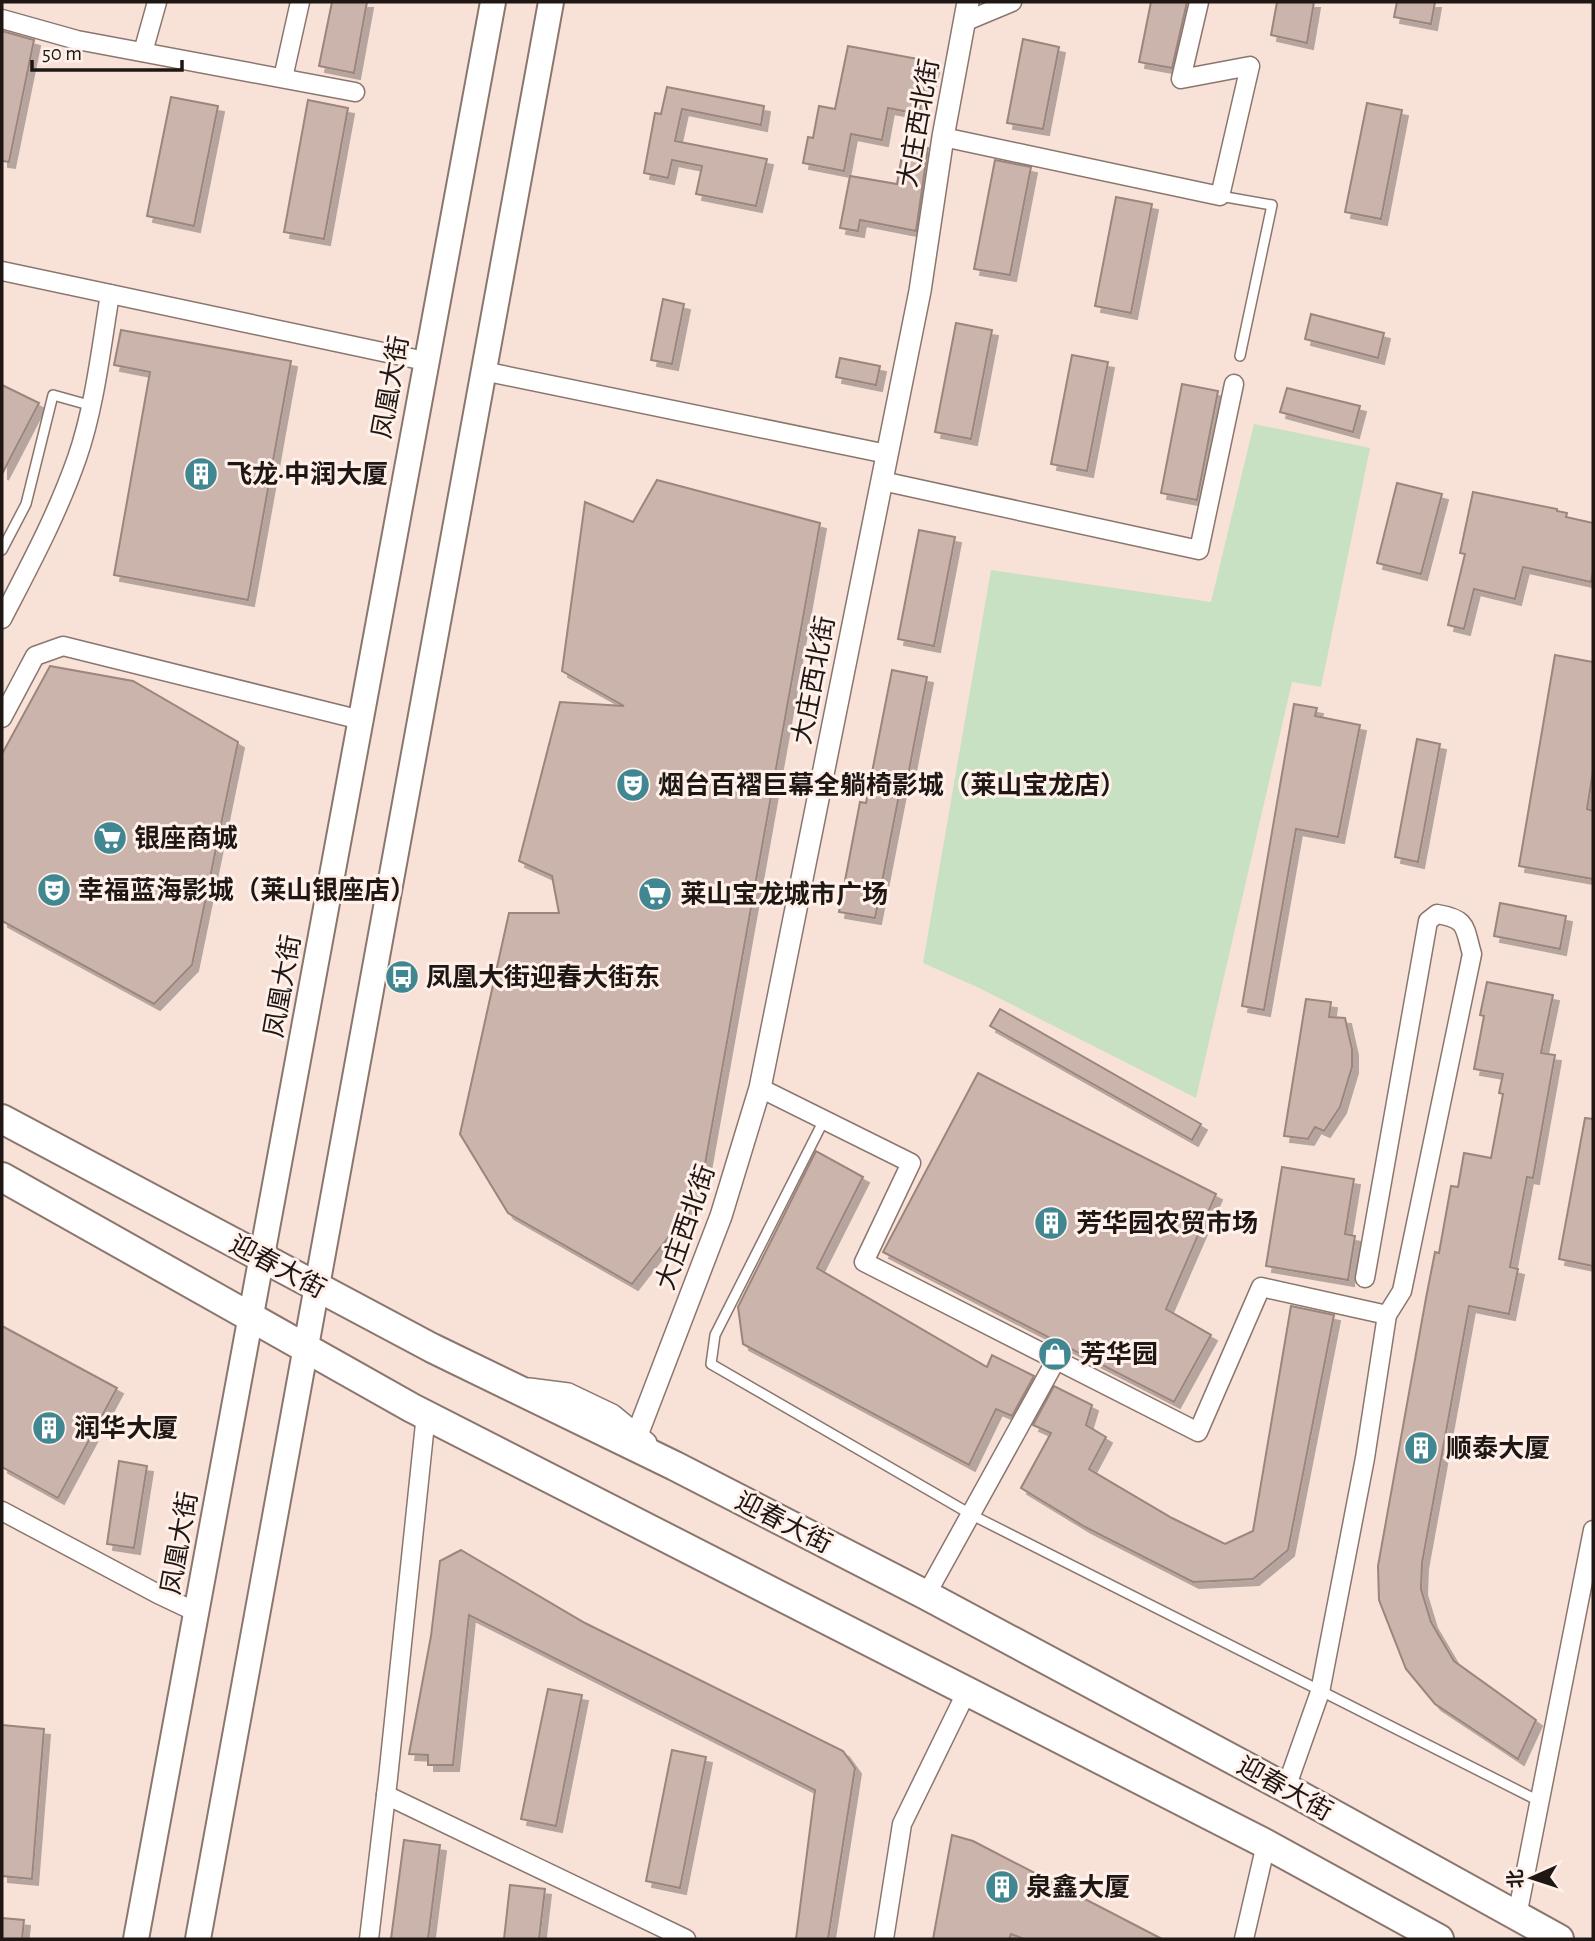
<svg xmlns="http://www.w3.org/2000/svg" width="1595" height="1941" font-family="'Alegreya Sans','Noto Sans SC',sans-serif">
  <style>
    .green { fill: #c7e1c2 }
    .building { fill: #cbb4ab; stroke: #9b857d; stroke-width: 2; filter: url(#shadow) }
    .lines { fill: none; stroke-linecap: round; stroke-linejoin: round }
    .service-casing { stroke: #8b766e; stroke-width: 12 }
    .minor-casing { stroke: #8b766e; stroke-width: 21 }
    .tertiary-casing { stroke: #8b766e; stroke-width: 24 }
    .secondary-casing { stroke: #8b766e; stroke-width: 28 }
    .primary-casing { stroke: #8b766e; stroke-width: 32 }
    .service { stroke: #fff; stroke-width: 9 }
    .minor { stroke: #fff; stroke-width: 18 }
    .tertiary { stroke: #fff; stroke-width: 21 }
    .secondary { stroke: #fff; stroke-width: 24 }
    .primary { stroke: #fff; stroke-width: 28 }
    .labels { text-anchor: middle; stroke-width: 6; stroke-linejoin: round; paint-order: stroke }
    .street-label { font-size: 26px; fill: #1f1714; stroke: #fff0ea }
    .poi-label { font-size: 26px; font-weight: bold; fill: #1f1714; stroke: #fff0ea; text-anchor: start }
  </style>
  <defs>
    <filter id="shadow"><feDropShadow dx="6" dy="6" stdDeviation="0" flood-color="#0004"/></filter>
  </defs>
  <rect width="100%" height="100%" fill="#f8e1d7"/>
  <polygon class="green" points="1254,424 1370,448 1321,687 1292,682 1196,1098 977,987 923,963 991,570 1211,602"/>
  <g class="building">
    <polygon points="332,2 367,2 354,73 319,66"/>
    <polygon points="1151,2 1187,2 1172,68 1139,62"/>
    <polygon points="1277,2 1314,2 1307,43 1271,35"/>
    <polygon points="1397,2 1435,2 1431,24 1394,17"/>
    <polygon points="2,31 34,40 9,162 2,161"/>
    <polygon points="1023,39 1059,47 1043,129 1007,123"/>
    <polygon points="848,46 934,62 929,85 925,84 919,114 888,108 882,140 851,134 844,171 803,163 808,137 813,138 819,106 835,109"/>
    <polygon points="667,87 764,106 761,125 682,109 675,141 767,159 756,206 696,194 702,166 672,160 668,178 644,173 655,113 661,114"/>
    <polygon points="171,97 218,106 194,226 147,216"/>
    <polygon points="308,100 348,108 324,239 284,232"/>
    <polygon points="1367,103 1402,110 1381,219 1345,212"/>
    <polygon points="904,144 928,148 916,231 860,220 858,231 840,228 850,176 897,184"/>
    <polygon points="995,160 1031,167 1010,275 974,269"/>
    <polygon points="1116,197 1152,204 1131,313 1095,306"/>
    <polygon points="663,299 684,304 672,364 651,360"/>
    <polygon points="1311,314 1384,333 1378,358 1305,339"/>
    <polygon points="956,323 992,330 971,439 935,432"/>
    <polygon points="121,330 291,361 248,600 114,575 150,372 114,365"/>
    <polygon points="1072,355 1108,362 1087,471 1051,464"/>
    <polygon points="840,358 880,366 876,385 836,377"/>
    <polygon points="1182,384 1218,391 1197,500 1161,493"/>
    <polygon points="2,385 39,403 2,474"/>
    <polygon points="1287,388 1360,406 1353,432 1280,412"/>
    <polygon points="657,480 820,523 699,1198 632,1284 508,1213 460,1134 509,913 559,913 552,876 519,861 560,702 624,706 562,671 585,502 633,522"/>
    <polygon points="1397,483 1442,494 1421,574 1377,563"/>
    <polygon points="1473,492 1557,509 1557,511 1567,513 1566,517 1593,523 1593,572 1591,582 1523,567 1515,599 1474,589 1464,629 1448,625 1465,554 1460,553"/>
    <polygon points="919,530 955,537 934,646 898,639"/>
    <polygon points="1555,655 1593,662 1593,771 1587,809 1593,811 1593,879 1519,866"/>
    <polygon points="50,666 133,681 238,742 192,965 154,1004 2,921 2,754"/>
    <polygon points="892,670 927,677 906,786 901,785 875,918 839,912 860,802 866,803"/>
    <polygon points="1294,704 1317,708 1315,716 1360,725 1338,837 1296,829 1264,1010 1242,1006"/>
    <polygon points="1417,739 1440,744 1418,862 1395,857"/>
    <polygon points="1500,903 1566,916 1560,949 1494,936"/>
    <polygon points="1487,982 1553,995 1541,1053 1555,1055 1533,1178 1527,1177 1510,1267 1518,1269 1509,1314 1469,1306 1422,1563 1421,1589 1431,1622 1454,1661 1536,1720 1518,1759 1435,1704 1406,1669 1379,1600 1378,1566 1426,1298 1435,1252 1439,1253 1451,1186 1458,1187 1464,1153 1491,1158 1503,1094 1499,1093 1503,1074 1474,1069 1484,1016 1480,1015"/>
    <polygon points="1306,999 1331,1002 1329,1017 1345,1018 1352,1049 1352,1067 1340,1107 1324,1131 1315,1127 1308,1139 1284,1136"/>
    <polygon points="1000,1009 1201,1124 1192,1140 990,1026"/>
    <polygon points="978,1073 1216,1194 1166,1309 1211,1335 1174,1402 883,1252"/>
    <polygon points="1585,1118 1593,1119 1593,1266 1559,1259"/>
    <polygon points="816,1151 863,1177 817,1268 987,1367 992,1355 1034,1376 1012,1416 996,1409 969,1465 743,1344 738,1307"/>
    <polygon points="1282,1167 1354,1179 1345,1234 1355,1236 1348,1280 1266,1266"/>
    <polygon points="1291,1306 1334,1315 1288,1550 1253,1579 1193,1582 1085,1527 1021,1488 1051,1433 1033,1425 1054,1386 1092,1405 1086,1425 1106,1437 1089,1469 1172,1518 1225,1544 1253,1531"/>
    <polygon points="2,1326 117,1388 58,1498 2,1467"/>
    <polygon points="119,1461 147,1466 134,1548 107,1544"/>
    <polygon points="461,1550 585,1623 843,1751 855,1768 828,1939 796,1939 815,1790 469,1615 453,1765 428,1765 428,1755 409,1754 431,1636 440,1561"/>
    <polygon points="548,1689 582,1695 556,1826 521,1819"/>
    <polygon points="2,1725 44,1729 32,1879 2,1876"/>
    <polygon points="672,1750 706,1757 680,1888 646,1881"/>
    <polygon points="952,1835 973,1841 1162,1939 1024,1939 1011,1934 1009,1939 933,1939"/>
    <polygon points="404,1840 440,1845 428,1939 391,1939"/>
    <polygon points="510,1885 545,1889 539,1939 504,1939"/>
    <polygon points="2,1918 24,1920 22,1939 2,1939"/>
  </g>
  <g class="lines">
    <g class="service-casing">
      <g id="service">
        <polyline points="1220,196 1272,205 1240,356"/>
        <polyline points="2,550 26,504 53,395 89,405"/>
        <polyline points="824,1120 715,1335 711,1364 972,1515 1539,1801"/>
      </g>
    </g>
    <g class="minor-casing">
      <g id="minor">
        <polyline points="2,19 77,40 355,92"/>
        <polyline points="964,22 1012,2"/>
        <polyline points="143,52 157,2"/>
        <polyline points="283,78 300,2"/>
        <polyline points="943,137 1220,196 1250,66 1181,79 1199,2"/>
        <polyline points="2,271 425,361"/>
        <polyline points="483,371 887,454"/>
        <polyline points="882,481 1199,550 1234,384"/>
        <path d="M 2,619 C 30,565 57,515 77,458 C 95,406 101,348 110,294"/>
        <polyline points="2,718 35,656 63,646 361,720"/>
        <polyline points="760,1088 911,1163 864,1262 1198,1432 1261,1287 1387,1315"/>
        <polyline points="2,1511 158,1594 196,1612"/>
        <polyline points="926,1595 1056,1360"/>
        <path d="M 1286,1788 L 1320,1692 L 1365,1458 L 1387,1315 L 1402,1291 L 1472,954 C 1464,927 1468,919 1437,914 L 1428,921 L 1365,1278"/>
        <polyline points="386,1795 686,1939"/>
        <polyline points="1517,1916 1593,1530"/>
        <polyline points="369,1939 388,1778 426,1414"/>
        <polyline points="884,1939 902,1824 967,1691"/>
        <polyline points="1244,1939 1266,1844"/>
      </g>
    </g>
    <g class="tertiary-casing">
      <g id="tertiary">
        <polyline points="529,1389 568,1394 612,1415 646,1443"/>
        <polyline points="637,1435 721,1216 760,1088 920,291 943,137 968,2"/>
      </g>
    </g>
    <g class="secondary-casing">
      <g id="secondary">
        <polyline points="136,1939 493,2"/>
        <polyline points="198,1939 551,2"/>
      </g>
    </g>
    <g class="primary-casing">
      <g id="primary">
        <polyline points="2,1119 432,1348 675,1466 926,1595 1286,1788 1559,1939"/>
        <polyline points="2,1177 412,1408 1266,1844 1439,1939"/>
      </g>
    </g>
    <use href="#service" class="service"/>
    <use href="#minor" class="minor"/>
    <use href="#tertiary" class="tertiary"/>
    <use href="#secondary" class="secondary"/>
    <use href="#primary" class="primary"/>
  </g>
  <defs>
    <g id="building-disc" transform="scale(1.75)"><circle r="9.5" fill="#418792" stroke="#fff0ea"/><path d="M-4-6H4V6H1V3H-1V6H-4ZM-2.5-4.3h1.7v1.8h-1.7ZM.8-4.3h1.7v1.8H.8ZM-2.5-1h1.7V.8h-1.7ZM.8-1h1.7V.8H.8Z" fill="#fff"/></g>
    <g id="theatre-disc" transform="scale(1.75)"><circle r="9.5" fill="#418792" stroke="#fff0ea"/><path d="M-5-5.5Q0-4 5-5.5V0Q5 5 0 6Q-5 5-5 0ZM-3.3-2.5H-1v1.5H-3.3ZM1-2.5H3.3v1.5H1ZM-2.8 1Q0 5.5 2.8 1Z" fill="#fff"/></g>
    <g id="supermarket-disc" transform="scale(1.75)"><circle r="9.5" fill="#418792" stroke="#fff0ea"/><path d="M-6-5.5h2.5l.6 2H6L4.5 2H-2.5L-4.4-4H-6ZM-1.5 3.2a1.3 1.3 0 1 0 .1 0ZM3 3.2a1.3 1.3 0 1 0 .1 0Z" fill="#fff"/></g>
    <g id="bus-disc" transform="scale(1.75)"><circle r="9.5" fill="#418792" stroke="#fff0ea"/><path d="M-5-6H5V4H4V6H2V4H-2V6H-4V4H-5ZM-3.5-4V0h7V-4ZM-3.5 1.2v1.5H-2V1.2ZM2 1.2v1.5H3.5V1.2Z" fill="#fff"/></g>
    <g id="shop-disc" transform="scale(1.75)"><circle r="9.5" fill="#418792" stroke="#fff0ea"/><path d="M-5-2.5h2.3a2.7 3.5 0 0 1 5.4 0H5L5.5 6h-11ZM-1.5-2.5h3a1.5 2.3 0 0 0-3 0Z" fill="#fff"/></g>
  </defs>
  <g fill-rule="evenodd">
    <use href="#building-disc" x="201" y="474"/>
    <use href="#theatre-disc" x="633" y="785"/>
    <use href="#supermarket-disc" x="110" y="838"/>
    <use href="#theatre-disc" x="54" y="890"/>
    <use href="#supermarket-disc" x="655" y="894"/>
    <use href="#bus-disc" x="402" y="977"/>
    <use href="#building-disc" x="1051" y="1223"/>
    <use href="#shop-disc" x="1055" y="1354"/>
    <use href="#building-disc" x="49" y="1428"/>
    <use href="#building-disc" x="1421" y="1448"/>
    <use href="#building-disc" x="1002" y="1887"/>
  </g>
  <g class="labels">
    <g class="street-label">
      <text transform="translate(918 123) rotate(-80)" y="9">大庄西北街</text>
      <text transform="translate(390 387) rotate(-80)" y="9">凤凰大街</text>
      <text transform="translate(813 680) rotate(-79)" y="9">大庄西北街</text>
      <text transform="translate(282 986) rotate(-80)" y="9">凤凰大街</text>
      <text transform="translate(685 1227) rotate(-71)" y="9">大庄西北街</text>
      <text transform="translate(278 1266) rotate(28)" y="9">迎春大街</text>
      <text transform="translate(784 1522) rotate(27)" y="9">迎春大街</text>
      <text transform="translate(179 1543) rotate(-80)" y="9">凤凰大街</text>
      <text transform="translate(1285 1788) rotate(29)" y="9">迎春大街</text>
    </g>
    <g class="poi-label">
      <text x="226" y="483">飞龙·中润大厦</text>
      <text x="658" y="794">烟台百褶巨幕全躺椅影城（莱山宝龙店）</text>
      <text x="134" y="847">银座商城</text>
      <text x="78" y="899">幸福蓝海影城（莱山银座店）</text>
      <text x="680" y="903">莱山宝龙城市广场</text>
      <text x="426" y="986">凤凰大街迎春大街东</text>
      <text x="1076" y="1232">芳华园农贸市场</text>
      <text x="1080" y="1363">芳华园</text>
      <text x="74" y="1437">润华大厦</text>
      <text x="1446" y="1457">顺泰大厦</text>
      <text x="1026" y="1896">泉鑫大厦</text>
    </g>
  </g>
  <rect width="1595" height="1941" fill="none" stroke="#1f1714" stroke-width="7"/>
  <g transform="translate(1532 1878) rotate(267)" stroke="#fff0ea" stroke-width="5" paint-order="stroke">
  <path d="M0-5L12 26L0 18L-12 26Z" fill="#1f1714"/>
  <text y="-10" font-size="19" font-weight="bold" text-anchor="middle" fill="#1f1714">北</text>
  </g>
  <path d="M32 60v10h150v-10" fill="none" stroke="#1f1714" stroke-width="3.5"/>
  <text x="42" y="60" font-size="21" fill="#1f1714" stroke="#fff0ea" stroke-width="5" paint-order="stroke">50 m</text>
</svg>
